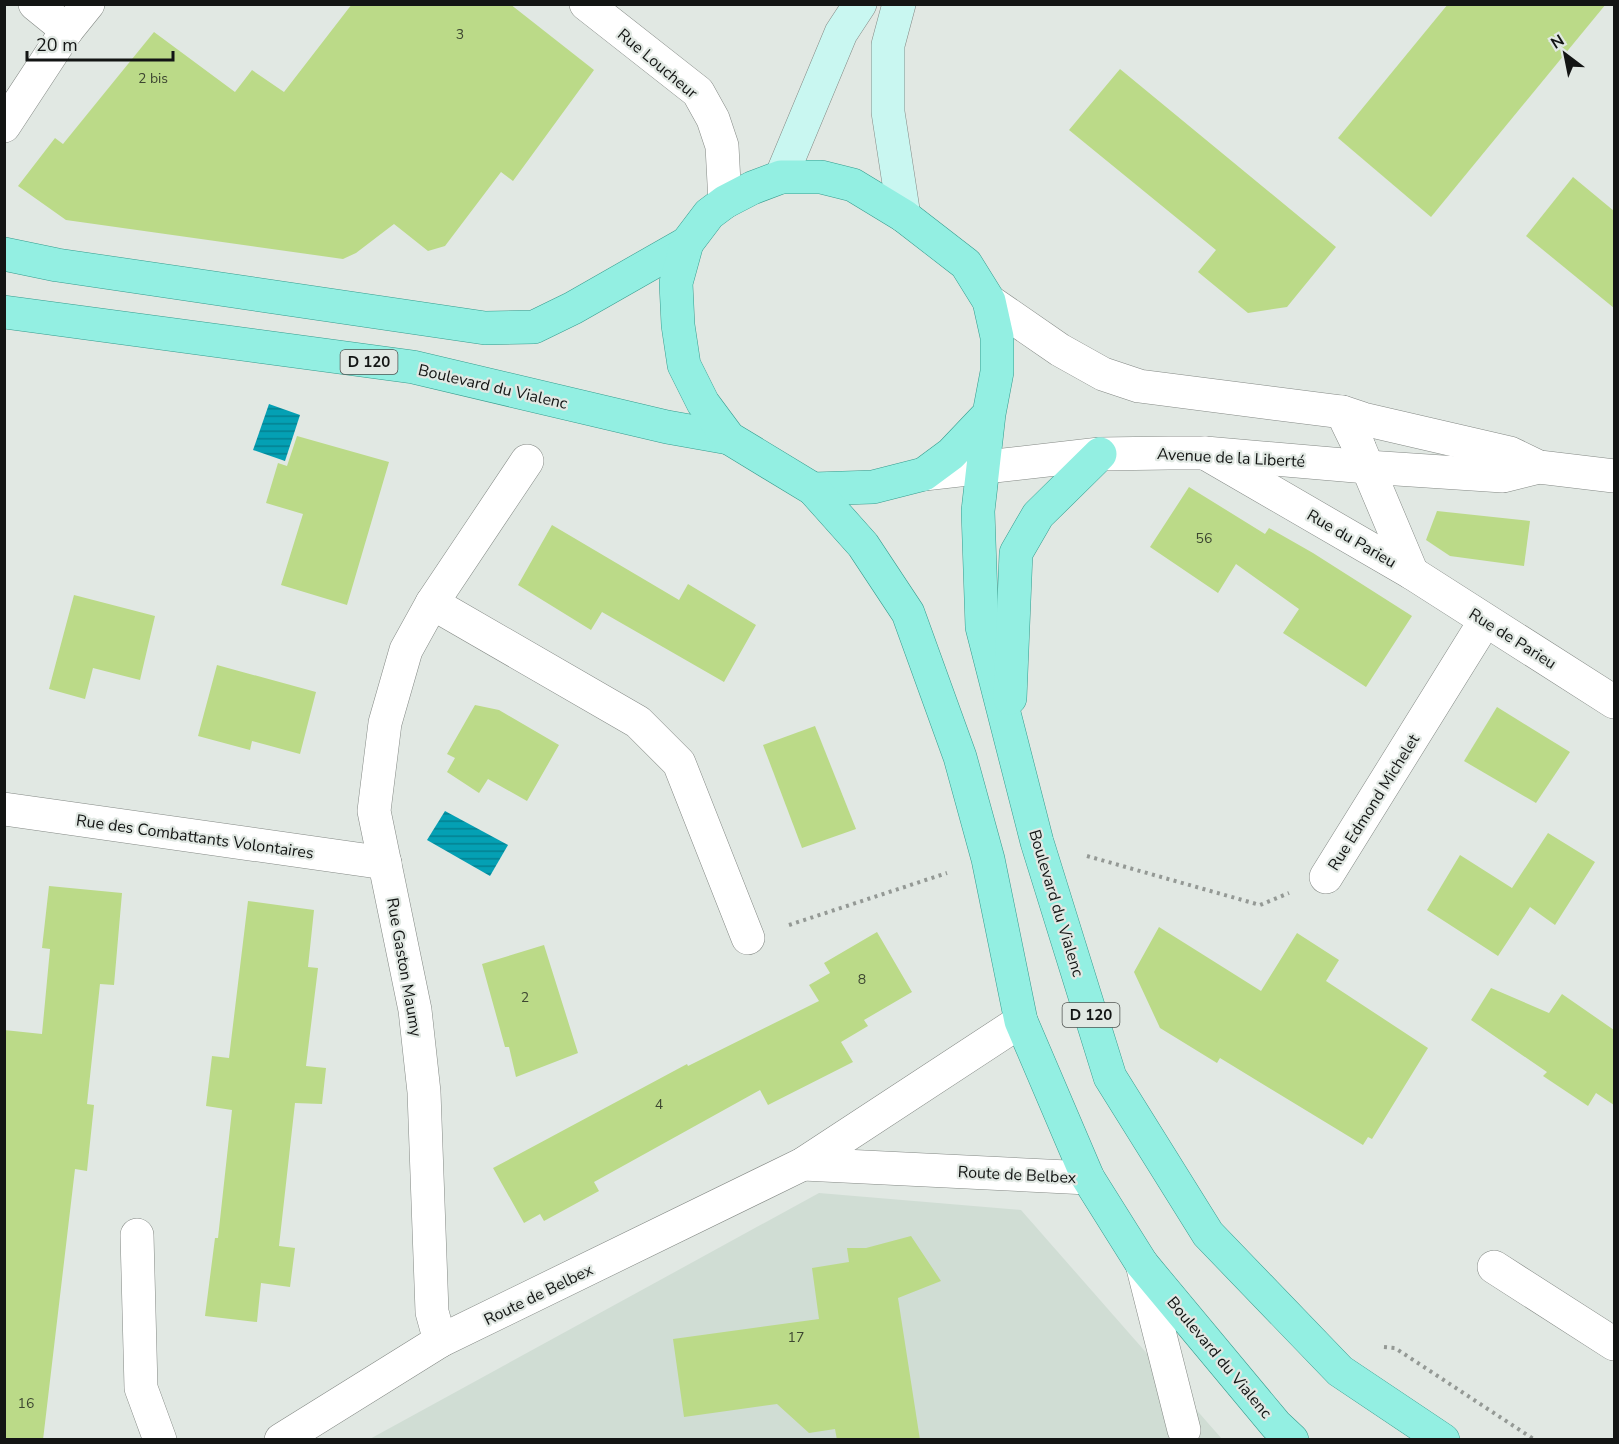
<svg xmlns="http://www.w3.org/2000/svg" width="1619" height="1444" font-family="'Nunito Sans',sans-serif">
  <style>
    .built { fill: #d0ddd4 }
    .water { fill: url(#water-rules) }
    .building { fill: #bbda88 }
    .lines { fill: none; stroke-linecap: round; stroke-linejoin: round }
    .minor-casing { stroke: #848985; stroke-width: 34 }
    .tertiary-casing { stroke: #848985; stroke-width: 34 }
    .secondary-casing { stroke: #848985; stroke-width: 34 }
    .primary-casing { stroke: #379c8e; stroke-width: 34 }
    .path { stroke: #949995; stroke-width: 4; stroke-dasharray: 3 4.5; stroke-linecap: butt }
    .minor { stroke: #fff; stroke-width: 33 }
    .tertiary { stroke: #fff; stroke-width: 33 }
    .secondary { stroke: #c9f7f1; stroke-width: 33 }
    .primary { stroke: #93efe2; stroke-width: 33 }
    .labels { text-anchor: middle; stroke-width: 4.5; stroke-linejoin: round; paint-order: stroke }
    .number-label { font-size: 14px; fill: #3d4631 }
    .shield { fill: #e1e8e3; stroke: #515452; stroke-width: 1.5 }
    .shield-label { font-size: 15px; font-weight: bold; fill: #131514 }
    .street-label { font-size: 16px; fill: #131514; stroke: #e1e8e3 }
  </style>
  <defs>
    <pattern id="water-rules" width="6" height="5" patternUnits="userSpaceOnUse" patternTransform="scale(1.5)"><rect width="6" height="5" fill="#04a0b4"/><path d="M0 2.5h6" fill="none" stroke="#048191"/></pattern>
  </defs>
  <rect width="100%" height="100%" fill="#e1e8e3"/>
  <polygon class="built" points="819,1193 1021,1210 1222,1439 368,1440"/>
  <g class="water">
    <polygon points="269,404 300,415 285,461 253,450"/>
    <polygon points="445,811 508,845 490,876 427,840"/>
  </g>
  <g class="building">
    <polygon points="352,4 510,4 594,70 513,181 501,172 445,246 428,251 394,224 356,253 343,259 66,220 18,186 55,138 63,144 154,32 235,92 252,70 284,92"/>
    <polygon points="1448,4 1606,4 1431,217 1338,138"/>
    <polygon points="1120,69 1336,247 1287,307 1248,313 1198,272 1216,250 1069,130"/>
    <polygon points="1573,177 1614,211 1614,308 1526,236"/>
    <polygon points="297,436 389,462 347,605 281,585 303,514 266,503 278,463 287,466"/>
    <polygon points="1189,487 1265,534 1269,528 1313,553 1412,616 1366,687 1283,633 1299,609 1236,564 1218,593 1150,547"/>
    <polygon points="1437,511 1530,521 1524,566 1450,556 1426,540"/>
    <polygon points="552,525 679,600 688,584 756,625 724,682 602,612 591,630 518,585"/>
    <polygon points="74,595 155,616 140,680 93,668 85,699 49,689"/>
    <polygon points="217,665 316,692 300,754 252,741 250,750 198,736"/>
    <polygon points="475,705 499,710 559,745 527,801 488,779 479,793 447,772 455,758 447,754"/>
    <polygon points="1497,707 1570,752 1536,803 1464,761"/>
    <polygon points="815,726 856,829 802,848 763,745"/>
    <polygon points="1548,833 1595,862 1555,925 1530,907 1498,956 1427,910 1460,855 1512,888"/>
    <polygon points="49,886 122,893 114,985 100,984 87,1104 94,1105 87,1171 75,1169 43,1440 4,1440 4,1030 42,1034 50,949 42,948"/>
    <polygon points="248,901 314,910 308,967 318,968 306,1066 326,1068 322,1104 295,1103 279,1246 295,1248 290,1287 261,1283 257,1322 205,1316 215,1238 218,1238 232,1110 206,1106 212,1056 229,1058"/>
    <polygon points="1159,927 1261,991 1297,933 1339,960 1326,981 1428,1048 1372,1139 1368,1137 1363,1145 1220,1058 1217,1063 1160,1028 1134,972"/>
    <polygon points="877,932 912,992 864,1020 868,1026 841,1042 853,1062 768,1105 760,1090 594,1182 599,1191 544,1221 540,1214 524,1223 493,1168 687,1064 688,1066 819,1001 809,985 830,973 824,963"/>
    <polygon points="544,945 578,1053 516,1077 509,1047 505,1047 482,964"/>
    <polygon points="1491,988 1549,1013 1562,994 1614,1030 1614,1105 1596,1093 1588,1106 1543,1076 1547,1072 1471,1020"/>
    <polygon points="911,1236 941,1281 898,1298 920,1440 837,1440 835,1429 809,1433 777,1404 684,1417 673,1339 819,1319 812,1268 849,1262 847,1248 866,1248"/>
  </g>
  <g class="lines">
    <g class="minor-casing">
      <g id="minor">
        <polyline points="35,4 67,30"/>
        <polyline points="586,4 698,92 713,119 722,146 725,202"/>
        <polyline points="4,126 67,30 88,4"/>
        <polyline points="1359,447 1412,573"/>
        <polyline points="1205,453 1412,573 1614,702"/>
        <polyline points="432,603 638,722 679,763 748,938"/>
        <polyline points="4,809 385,863"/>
        <polyline points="1326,877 1485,621"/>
        <polyline points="803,1164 1088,1178"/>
        <polyline points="137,1235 141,1388 160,1440"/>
        <polyline points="1142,1264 1184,1430"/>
        <polyline points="1494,1267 1614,1344"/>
        <polyline points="440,1341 432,1312 424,1092 415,1010 374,811 385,723 406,650 432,603 527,461"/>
        <polyline points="281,1440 440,1341 803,1164 1021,1021"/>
      </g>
    </g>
    <g class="tertiary-casing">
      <g id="tertiary">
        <polyline points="989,301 1060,350 1103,374 1139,386 1342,412 1359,447"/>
        <polyline points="1342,412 1363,419 1510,453 1539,467 1614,476"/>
        <polyline points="924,474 1100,454 1169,453 1205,453 1367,467 1503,476 1539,467"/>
      </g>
    </g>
    <g class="secondary-casing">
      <g id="secondary">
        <polyline points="899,4 888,45 888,112 904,216"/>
        <polyline points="781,177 841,33 860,4"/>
      </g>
    </g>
    <g class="primary-casing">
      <g id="primary">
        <polyline points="4,254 57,265 485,328 534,327 573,308 687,243"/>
        <polyline points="4,312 413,367 667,427 729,438"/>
        <polyline points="989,414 951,454 924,474 873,487 813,489 729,438 703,403 684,365 678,325 676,283 687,243 709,214 725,202 752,188 781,177 821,177 853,185 904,216 966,264 989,301 997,337 997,372 989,414 978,511 982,627 1037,842 1110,1077 1208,1234 1340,1371 1443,1440"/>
        <polyline points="813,489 863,545 908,613 960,757 988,859 1021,1021 1088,1178 1142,1264 1276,1425 1292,1440"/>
        <polyline points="1010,698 1016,553 1038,515 1100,454"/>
      </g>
    </g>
    <g class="path">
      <polyline points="1087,856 1260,905 1289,893"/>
      <polyline points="789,925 947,873"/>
      <polyline points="1384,1347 1395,1348 1535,1440"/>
    </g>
    <use href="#minor" class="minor"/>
    <use href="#tertiary" class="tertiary"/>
    <use href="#secondary" class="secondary"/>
    <use href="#primary" class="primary"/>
  </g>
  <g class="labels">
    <g class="number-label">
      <text x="460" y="39">3</text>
      <text x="153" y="83">2 bis</text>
      <text x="1204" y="543">56</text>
      <text x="862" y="984">8</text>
      <text x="525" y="1002">2</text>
      <text x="659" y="1109">4</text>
      <text x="796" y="1342">17</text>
      <text x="26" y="1408">16</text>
    </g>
    <g class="shield">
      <rect x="340.5" y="350" width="57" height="24" rx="4.5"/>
      <rect x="1062.5" y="1003" width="57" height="24" rx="4.5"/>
    </g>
    <g class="shield-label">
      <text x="369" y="367">D 120</text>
      <text x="1091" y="1020">D 120</text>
    </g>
    <g class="street-label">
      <text transform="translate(658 63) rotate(40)" y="6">Rue Loucheur</text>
      <text transform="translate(493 386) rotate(13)" y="6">Boulevard du Vialenc</text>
      <text transform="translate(1231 457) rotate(3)" y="6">Avenue de la Liberté</text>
      <text transform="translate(1352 538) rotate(30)" y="6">Rue du Parieu</text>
      <text transform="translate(1513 638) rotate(32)" y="6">Rue de Parieu</text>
      <text transform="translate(1373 802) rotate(-58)" y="6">Rue Edmond Michelet</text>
      <text transform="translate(195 836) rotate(8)" y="6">Rue des Combattants Volontaires</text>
      <text transform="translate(1057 903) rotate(73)" y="6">Boulevard du Vialenc</text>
      <text transform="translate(405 967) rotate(80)" y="6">Rue Gaston Maumy</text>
      <text transform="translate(1017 1174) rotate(3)" y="6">Route de Belbex</text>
      <text transform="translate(538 1294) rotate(-26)" y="6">Route de Belbex</text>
      <text transform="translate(1220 1357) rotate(50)" y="6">Boulevard du Vialenc</text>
    </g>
  </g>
  <rect width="1619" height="1444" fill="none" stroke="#131514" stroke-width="12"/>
  <g transform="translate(1565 54) rotate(328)" stroke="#e1e8e3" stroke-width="4.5" paint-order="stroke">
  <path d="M0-4.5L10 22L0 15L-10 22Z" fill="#131514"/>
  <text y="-9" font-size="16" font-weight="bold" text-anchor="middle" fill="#131514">N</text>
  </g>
  <path d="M27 51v9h146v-9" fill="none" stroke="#131514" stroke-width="3"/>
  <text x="36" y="51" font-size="18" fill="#131514" stroke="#e1e8e3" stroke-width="4.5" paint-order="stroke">20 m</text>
</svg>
